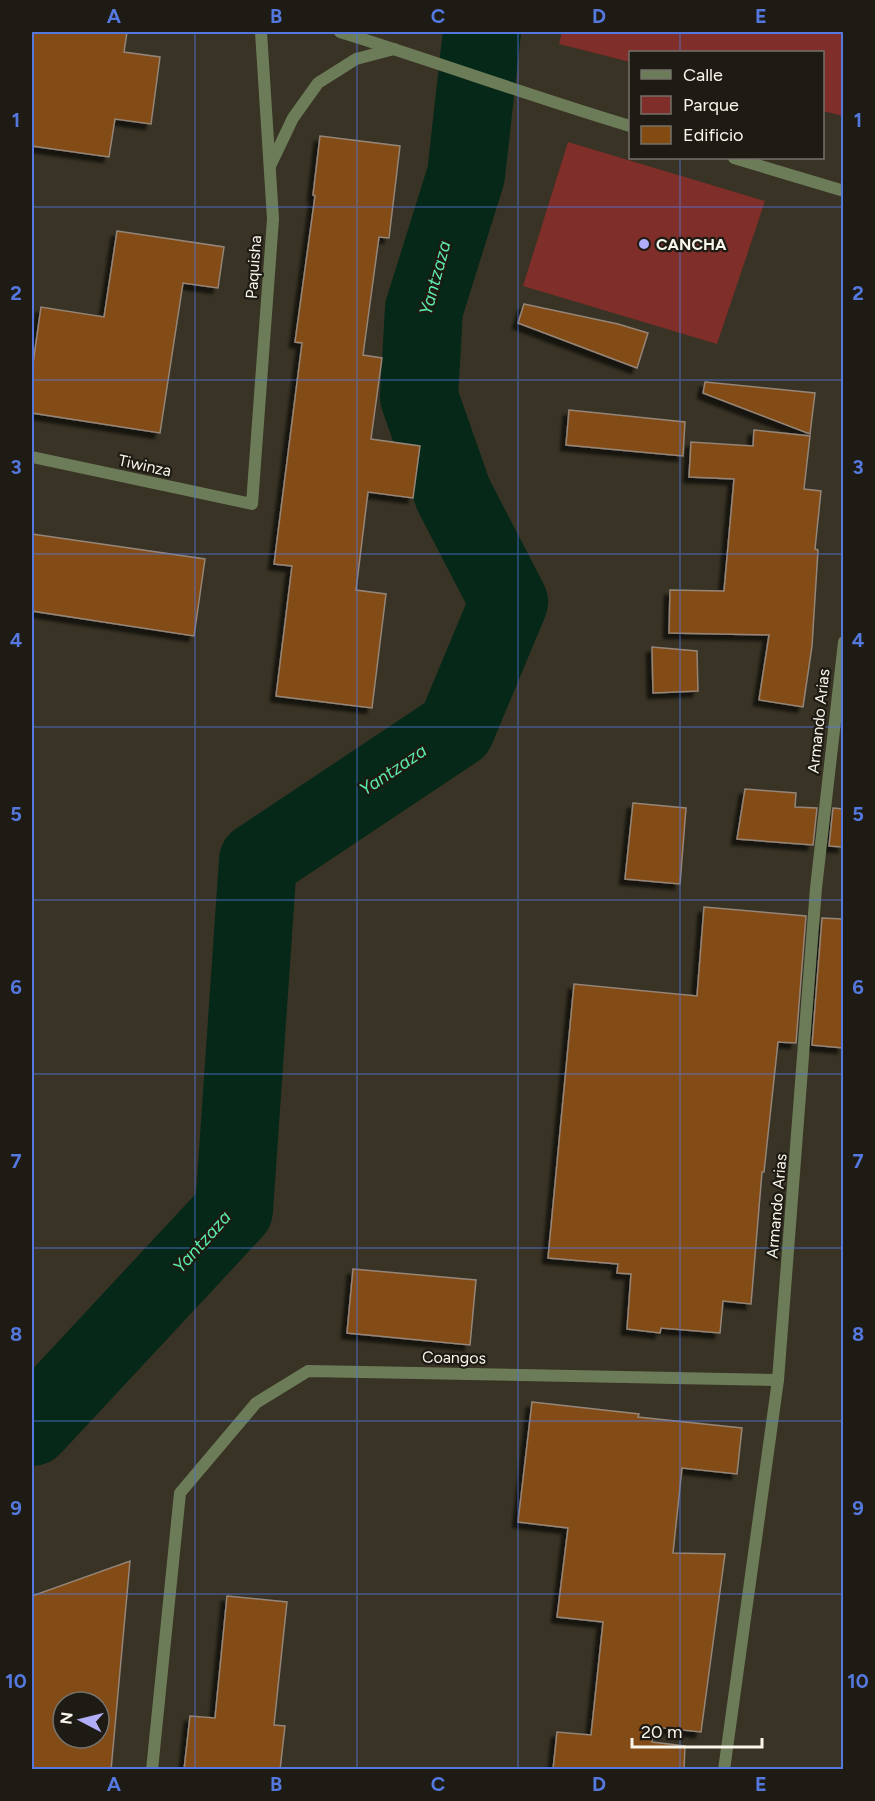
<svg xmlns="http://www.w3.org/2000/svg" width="875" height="1801" font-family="Figtree,sans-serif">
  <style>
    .green { fill: #7f2e29 }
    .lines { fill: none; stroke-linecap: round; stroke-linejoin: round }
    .river { stroke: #052818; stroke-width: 78 }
    .building { fill: #834b12; stroke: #958579; stroke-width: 1.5; fill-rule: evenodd; filter: url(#shadow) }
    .street { stroke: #6d7c58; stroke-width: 12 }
    .grid { fill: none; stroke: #5478dd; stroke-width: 1.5; stroke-opacity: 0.55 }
    .poi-dot { fill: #b2adf9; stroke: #1d1b14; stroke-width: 2 }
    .labels { text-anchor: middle; stroke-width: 4.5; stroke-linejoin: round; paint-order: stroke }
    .poi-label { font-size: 16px; font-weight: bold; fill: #f8f5eb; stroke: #1d1b14; text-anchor: start }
    .street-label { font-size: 16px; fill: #f8f5eb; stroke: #1d1b14 }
    .water-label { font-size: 18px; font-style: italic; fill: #5ceaa8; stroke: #1d1b14 }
    .neatline { fill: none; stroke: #5478dd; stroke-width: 2 }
    .grid-label { font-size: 20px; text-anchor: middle; font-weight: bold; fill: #5478dd }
  </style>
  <defs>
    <filter id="shadow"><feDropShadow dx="-5.5" dy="5.5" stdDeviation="1.5" flood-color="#0009"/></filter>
  </defs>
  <rect width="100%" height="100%" fill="#383324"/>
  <g class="green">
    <polygon points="562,32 843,32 843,116 823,111 822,52 630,52 630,62 559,44"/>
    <polygon points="568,142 765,201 717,344 523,286"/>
  </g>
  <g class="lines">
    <polyline class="river" points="32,1427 234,1210 258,861 456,729 509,602 453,494 419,397 424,309 466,175 482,32"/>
  </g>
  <g class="building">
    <polygon points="32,32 127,32 124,52 160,57 151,124 115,119 109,157 32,146"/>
    <polygon points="320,136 400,146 389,238 379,237 363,355 382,358 371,439 420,446 413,498 368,492 356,590 386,594 372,708 276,696 292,566 274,564 302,343 295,342 315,196 313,195"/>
    <polygon points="117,231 224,247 218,288 183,283 160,433 32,413 32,371 41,307 104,317"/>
    <polygon points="524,304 618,324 648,333 637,368 518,323"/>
    <polygon points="705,382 815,393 810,434 703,393"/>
    <polygon points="569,410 685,422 683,456 566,445"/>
    <polygon points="754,430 810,436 804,489 821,491 815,549 818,550 812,646 803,707 759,700 769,635 669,633 670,590 724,591 734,479 689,477 691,442 753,446"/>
    <polygon points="32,534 205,559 194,636 32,611"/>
    <polygon points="652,647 697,651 698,691 653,693"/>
    <polygon points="745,789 796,793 795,807 817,808 813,845 737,839"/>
    <polygon points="633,803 686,808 680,884 625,879"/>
    <polygon points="833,808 843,809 843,847 829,846"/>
    <polygon points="704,907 806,916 796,1043 778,1042 764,1172 762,1172 751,1304 723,1301 720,1333 661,1328 660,1333 627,1329 631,1274 617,1273 618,1264 548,1258 574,984 697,996"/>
    <polygon points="822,918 843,919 843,1048 812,1045"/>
    <polygon points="353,1269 476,1280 470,1345 347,1333"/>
    <polygon points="532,1402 639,1414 638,1417 742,1428 737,1474 682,1468 673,1553 725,1554 701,1732 654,1727 652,1742 685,1746 684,1770 553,1770 557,1732 591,1735 603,1622 557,1617 568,1528 518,1522"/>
    <path d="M 130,1561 L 111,1770 L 32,1770 L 32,1596 ZM 63,1702 L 99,1702 L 99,1738 L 63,1738 Z"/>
    <polygon points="227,1596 287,1602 274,1725 285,1726 280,1770 184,1770 190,1716 215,1718"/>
  </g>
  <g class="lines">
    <g class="street">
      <path d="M 340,32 C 437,62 533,97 630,126"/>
      <polyline points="734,158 844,191"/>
      <polyline points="271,164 293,118 318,83 356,59 394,49"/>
      <polyline points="32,457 252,504 273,219 261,32"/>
      <polyline points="152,1770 180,1493 256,1403 308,1371 778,1380"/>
      <polyline points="724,1770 778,1380 816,888 844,642"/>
    </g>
  </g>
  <path class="grid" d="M 195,32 L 195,1770M 357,32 L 357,1770M 518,32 L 518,1770M 680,32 L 680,52M 680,158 L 680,1770M 32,207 L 844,207M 32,380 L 844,380M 32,554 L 844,554M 32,727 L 844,727M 32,900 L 844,900M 32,1074 L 844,1074M 32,1248 L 844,1248M 32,1421 L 844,1421M 32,1594 L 844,1594"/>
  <circle class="poi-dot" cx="644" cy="244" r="6"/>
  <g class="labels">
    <g class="poi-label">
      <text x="656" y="250">CANCHA</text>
    </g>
    <g class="street-label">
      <text transform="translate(253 267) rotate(-86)" y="6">Paquisha</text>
      <text transform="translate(145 465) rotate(12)" y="6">Tiwinza</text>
      <text transform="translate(818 721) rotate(-84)" y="6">Armando Arias</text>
      <text transform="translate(776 1206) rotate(-85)" y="6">Armando Arias</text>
      <text transform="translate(454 1357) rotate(1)" y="6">Coangos</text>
    </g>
    <g class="water-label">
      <text transform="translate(435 278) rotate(-75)" y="6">Yantzaza</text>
      <text transform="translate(393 770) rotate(-34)" y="6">Yantzaza</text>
      <text transform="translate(202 1242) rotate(-48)" y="6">Yantzaza</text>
    </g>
  </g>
  <rect width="875" height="1801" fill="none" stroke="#1d1b14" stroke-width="66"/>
  <rect x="629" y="51" width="195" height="108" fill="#1d1b14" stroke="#75726a" stroke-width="1.5"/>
  <rect x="641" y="70" width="30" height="9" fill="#6d7c58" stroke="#75726a" stroke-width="1.5"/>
  <text x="683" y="81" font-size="18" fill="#f8f5eb">Calle</text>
  <rect x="641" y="96" width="30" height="18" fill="#7f2e29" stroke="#75726a" stroke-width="1.5"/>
  <text x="683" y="111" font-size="18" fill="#f8f5eb">Parque</text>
  <rect x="641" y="126" width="30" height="18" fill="#834b12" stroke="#75726a" stroke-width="1.5"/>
  <text x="683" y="141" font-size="18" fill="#f8f5eb">Edificio</text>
  <g transform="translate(81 1720) rotate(277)"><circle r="28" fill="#1d1b14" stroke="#75726a" stroke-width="1.5"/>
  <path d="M0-4.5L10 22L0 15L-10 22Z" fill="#b2adf9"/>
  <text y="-9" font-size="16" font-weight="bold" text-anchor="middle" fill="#f8f5eb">N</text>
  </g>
  <path d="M632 1738v9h130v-9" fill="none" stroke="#f8f5eb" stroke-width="3"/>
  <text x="641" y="1738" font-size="18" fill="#f8f5eb" stroke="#1d1b14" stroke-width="4.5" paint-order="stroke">20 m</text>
  <rect x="33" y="33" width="809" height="1735" class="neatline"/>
  <g class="grid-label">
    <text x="114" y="23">A</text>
    <text x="276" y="23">B</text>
    <text x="438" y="23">C</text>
    <text x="599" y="23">D</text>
    <text x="761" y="23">E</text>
    <text x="16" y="127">1</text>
    <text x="858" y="127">1</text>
    <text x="16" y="300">2</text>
    <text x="858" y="300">2</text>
    <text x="16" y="474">3</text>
    <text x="858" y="474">3</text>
    <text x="16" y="647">4</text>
    <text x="858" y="647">4</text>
    <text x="16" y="821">5</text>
    <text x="858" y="821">5</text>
    <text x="16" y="994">6</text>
    <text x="858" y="994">6</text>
    <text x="16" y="1168">7</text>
    <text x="858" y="1168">7</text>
    <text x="16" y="1341">8</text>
    <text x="858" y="1341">8</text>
    <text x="16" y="1515">9</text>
    <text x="858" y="1515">9</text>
    <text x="16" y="1688">10</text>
    <text x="858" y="1688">10</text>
    <text x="114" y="1791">A</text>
    <text x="276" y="1791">B</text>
    <text x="438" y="1791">C</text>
    <text x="599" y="1791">D</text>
    <text x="761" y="1791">E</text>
  </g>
</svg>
